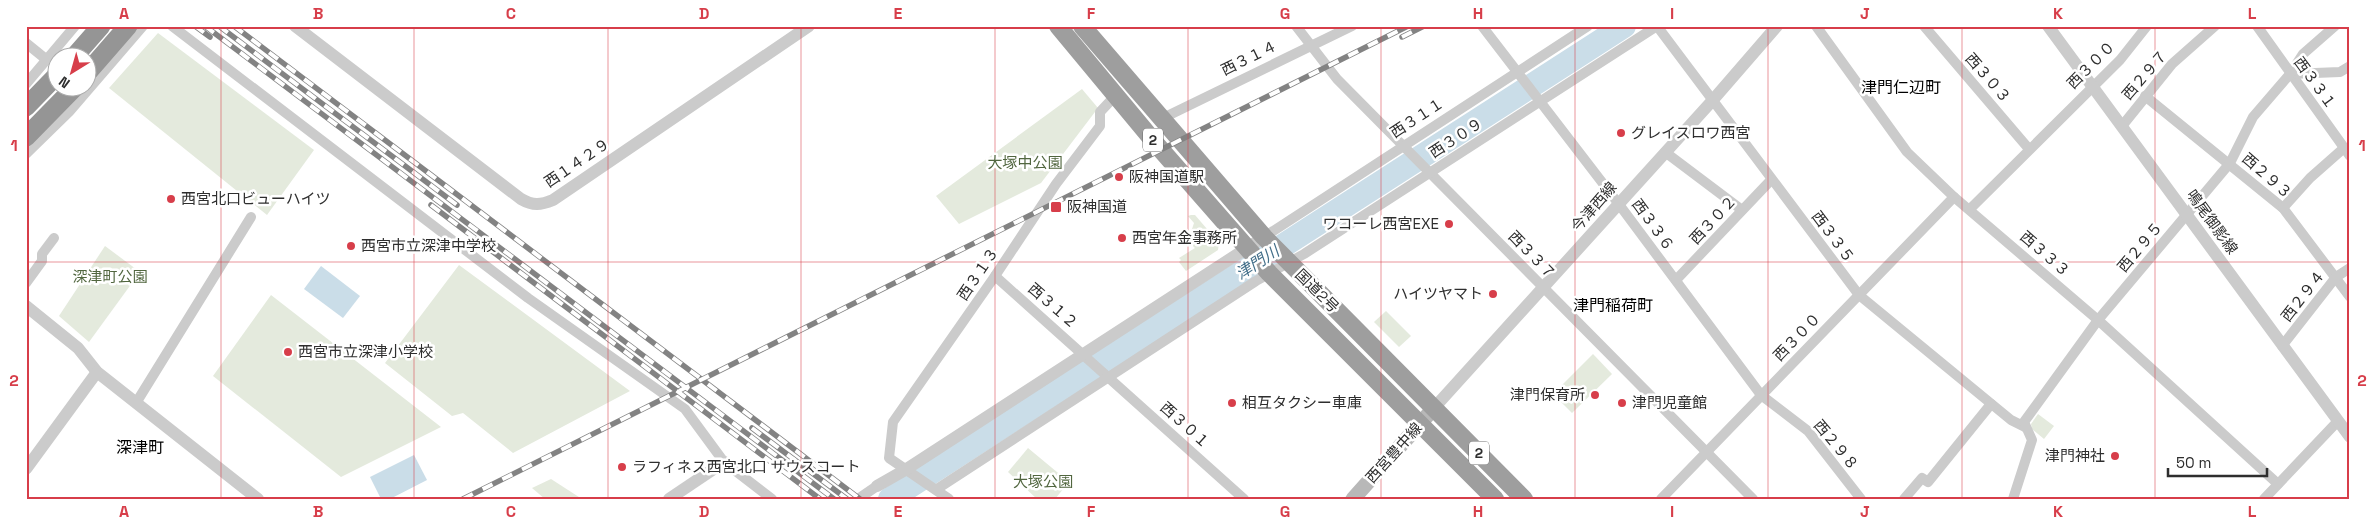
<svg xmlns="http://www.w3.org/2000/svg" width="2376" height="525" font-family="'Space Grotesk','Noto Sans JP',sans-serif">
  <style>
    .green { fill: #e4eadd }
    .water { fill: #cadde8 }
    .lines { fill: none; stroke-linecap: round; stroke-linejoin: round }
    .river { stroke: #cadde8; stroke-width: 24 }
    .minor { stroke: #cbcbcb; stroke-width: 10 }
    .tertiary { stroke: #cbcbcb; stroke-width: 12 }
    .secondary { stroke: #b8b8b8; stroke-width: 15 }
    .trunk { stroke: #9e9e9e; stroke-width: 18 }
    .motorway { stroke: #959595; stroke-width: 19 }
    .rail-casing { stroke: #838383; stroke-width: 5.5 }
    .rail { stroke: #fff; stroke-width: 4; stroke-dasharray: 11; stroke-linecap: butt }
    .grid { fill: none; stroke: #d73e4a; stroke-width: 1; stroke-opacity: 0.55 }
    .poi-dot { fill: #d73e4a; stroke: #fff; stroke-width: 2 }
    .labels { text-anchor: middle; stroke-width: 5; stroke-linejoin: round; paint-order: stroke }
    .shield { fill: #fff; stroke: #6d6d6d; stroke-width: 1 }
    .shield-label { font-size: 14px; font-weight: bold; fill: #2e2e2e }
    .street-label { font-size: 15px; fill: #2e2e2e; stroke: #fff }
    .poi-label { font-size: 15px; fill: #2e2e2e; stroke: #fff; text-anchor: start }
    .park-label { font-size: 15px; fill: #51663f; stroke: #fff }
    .neighbourhood-label { font-size: 16px; fill: #000; stroke: #fff }
    .water-label { font-size: 16px; font-style: italic; fill: #426e89; stroke: #fff }
    .neatline { fill: none; stroke: #d73e4a; stroke-width: 2 }
    .grid-label { font-size: 16px; text-anchor: middle; font-weight: bold; fill: #d73e4a }
  </style>
  <rect width="100%" height="100%" fill="#fff"/>
  <g class="green">
    <polygon points="158,33 314,150 267,215 109,88"/>
    <polygon points="1082,89 1098,108 1041,183 959,224 936,196"/>
    <polygon points="1191,215 1195,215 1219,243 1218,250 1186,271 1179,262 1181,260 1179,258 1195,248 1188,241 1194,223 1188,216"/>
    <polygon points="105,246 140,272 89,342 59,316"/>
    <polygon points="459,265 630,391 513,453 463,413 452,416 385,363"/>
    <polygon points="271,295 441,427 341,477 213,376"/>
    <polygon points="1386,311 1411,336 1399,347 1374,322"/>
    <polygon points="1593,354 1612,374 1572,413 1553,394"/>
    <polygon points="2038,414 2054,426 2044,439 2032,429 2031,424"/>
    <polygon points="1028,448 1069,482 1055,499 1037,499 1008,472"/>
    <polygon points="551,479 582,499 545,499 532,488"/>
  </g>
  <g class="water">
    <polygon points="321,266 360,296 343,318 304,289"/>
    <polygon points="414,455 427,480 390,499 381,499 370,477"/>
  </g>
  <g class="lines">
    <polyline class="river" points="890,499 1624,26"/>
    <g class="minor">
      <polyline points="172,26 528,298 685,409 724,462 772,499"/>
      <polyline points="1296,26 1337,79 1753,499"/>
      <polyline points="1482,26 1618,203 1761,395 1808,431 1861,499"/>
      <polyline points="1657,26 1859,295 2011,420 2025,427"/>
      <polyline points="1816,26 1907,152 1954,197 2098,320 2278,484"/>
      <polyline points="1924,26 2029,149"/>
      <polyline points="2257,26 2350,156"/>
      <polyline points="26,43 47,60"/>
      <polyline points="2290,74 2340,72 2350,66"/>
      <polyline points="26,84 75,26"/>
      <polyline points="2145,96 2283,208 2350,297"/>
      <polyline points="1161,119 1352,26"/>
      <polyline points="2122,126 2172,64 2215,26"/>
      <polyline points="1665,152 1742,210"/>
      <polyline points="26,154 69,112 143,26"/>
      <polyline points="2283,208 2310,178 2344,148"/>
      <polyline points="1970,209 2120,60 2147,26"/>
      <polyline points="1264,237 1588,26"/>
      <polyline points="995,276 1244,499"/>
      <polyline points="1676,280 1771,180"/>
      <polyline points="26,283 42,261 42,254 54,238"/>
      <polyline points="2282,346 2336,277 2350,268"/>
      <polyline points="136,403 251,217"/>
      <polyline points="937,489 1256,281 1304,254 1657,26"/>
      <polyline points="858,499 877,486"/>
      <polyline points="949,499 889,458 893,422 995,276 1056,184 1100,126 1100,112 1115,96"/>
      <polyline points="1661,499 1954,197"/>
      <polyline points="1904,499 1922,478 1928,482 1991,404"/>
      <polyline points="2013,499 2032,440 2024,422 2098,320 2230,163 2253,117 2290,74 2303,54 2335,26"/>
      <polyline points="2264,499 2338,421"/>
    </g>
    <g class="tertiary">
      <path d="M 295,26 L 521,199 C 533,206 541,205 553,200 L 809,26"/>
      <polyline points="2048,26 2350,437"/>
      <polyline points="26,306 78,348 97,372 258,499"/>
      <polyline points="1434,408 1712,101 1777,26"/>
      <polyline points="26,469 97,372"/>
      <polyline points="877,486 905,470 1264,237"/>
      <polyline points="669,499 724,462"/>
    </g>
    <polyline class="secondary" points="1353,499 1434,408"/>
    <g class="trunk">
      <polyline points="1058,26 1156,144 1269,273 1495,499"/>
      <polyline points="1082,26 1264,237 1524,499"/>
    </g>
    <g class="motorway">
      <polyline points="73,58 101,26"/>
      <polyline points="88,72 128,26"/>
      <polyline points="26,107 58,74"/>
      <polyline points="26,137 74,88"/>
    </g>
    <g class="rail-casing">
      <g id="rail">
        <polyline points="195,26 210,37"/>
        <polyline points="205,26 834,499"/>
        <polyline points="219,26 457,205"/>
        <polyline points="234,26 860,499"/>
        <polyline points="1402,37 1424,26"/>
        <polyline points="431,205 820,499"/>
        <polyline points="752,428 847,499"/>
        <polyline points="463,499 1408,26"/>
      </g>
    </g>
    <use href="#rail" class="rail"/>
  </g>
  <path class="grid" d="M 221,26 L 221,499M 414,26 L 414,499M 608,26 L 608,499M 801,26 L 801,499M 995,26 L 995,499M 1188,26 L 1188,499M 1381,26 L 1381,499M 1575,26 L 1575,499M 1768,26 L 1768,499M 1962,26 L 1962,499M 2155,26 L 2155,499M 26,262 L 2350,262"/>
  <g class="poi-dot">
    <circle cx="1621" cy="133" r="5"/>
    <circle cx="1119" cy="177" r="5"/>
    <circle cx="171" cy="199" r="5"/>
    <rect x="1050" y="201" width="12" height="12" rx="2.5"/>
    <circle cx="1449" cy="224" r="5"/>
    <circle cx="1122" cy="238" r="5"/>
    <circle cx="351" cy="246" r="5"/>
    <circle cx="1493" cy="294" r="5"/>
    <circle cx="288" cy="352" r="5"/>
    <circle cx="1595" cy="395" r="5"/>
    <circle cx="1232" cy="403" r="5"/>
    <circle cx="1622" cy="403" r="5"/>
    <circle cx="2115" cy="456" r="5"/>
    <circle cx="622" cy="467" r="5"/>
  </g>
  <g class="labels">
    <g class="shield">
      <rect x="1143" y="128.5" width="20" height="23" rx="4"/>
      <rect x="1469" y="441.5" width="20" height="23" rx="4"/>
    </g>
    <g class="shield-label">
      <text x="1153" y="145">2</text>
      <text x="1479" y="458">2</text>
    </g>
    <g class="street-label">
      <text transform="translate(1249 58) rotate(-26)" y="5">西３１４</text>
      <text transform="translate(2091 65) rotate(-45)" y="5">西３００</text>
      <text transform="translate(2145 75) rotate(-49)" y="5">西２９７</text>
      <text transform="translate(1988 78) rotate(49)" y="5">西３０３</text>
      <text transform="translate(2315 83) rotate(54)" y="5">西３３１</text>
      <text transform="translate(1417 118) rotate(-33)" y="5">西３１１</text>
      <text transform="translate(1456 138) rotate(-33)" y="5">西３０９</text>
      <text transform="translate(577 163) rotate(-34)" y="5">西１４２９</text>
      <text transform="translate(2267 176) rotate(41)" y="5">西２９３</text>
      <text transform="translate(1594 207) rotate(-49)" y="5">今津西線</text>
      <text transform="translate(1713 220) rotate(-47)" y="5">西３０２</text>
      <text transform="translate(2212 222) rotate(54)" y="5">鳴尾御影線</text>
      <text transform="translate(1653 225) rotate(54)" y="5">西３３６</text>
      <text transform="translate(1833 237) rotate(53)" y="5">西３３５</text>
      <text transform="translate(2140 247) rotate(-50)" y="5">西２９５</text>
      <text transform="translate(2045 254) rotate(41)" y="5">西３３３</text>
      <text transform="translate(1532 255) rotate(46)" y="5">西３３７</text>
      <text transform="translate(978 274) rotate(-56)" y="5">西３１３</text>
      <text transform="translate(1317 291) rotate(45)" y="5">国道2号</text>
      <text transform="translate(2303 296) rotate(-52)" y="5">西２９４</text>
      <text transform="translate(1053 306) rotate(41)" y="5">西３１２</text>
      <text transform="translate(1797 337) rotate(-46)" y="5">西３００</text>
      <text transform="translate(1185 425) rotate(42)" y="5">西３０１</text>
      <text transform="translate(1836 445) rotate(50)" y="5">西２９８</text>
      <text transform="translate(1394 453) rotate(-48)" y="5">西宮豊中線</text>
    </g>
    <g class="poi-label">
      <text x="1631" y="138">グレイスロワ西宮</text>
      <text x="1129" y="182">阪神国道駅</text>
      <text x="181" y="204">西宮北口ビューハイツ</text>
      <text x="1067" y="212">阪神国道</text>
      <text x="1439" y="229" text-anchor="end">ワコーレ西宮EXE</text>
      <text x="1132" y="243">西宮年金事務所</text>
      <text x="361" y="251">西宮市立深津中学校</text>
      <text x="1483" y="299" text-anchor="end">ハイツヤマト</text>
      <text x="298" y="357">西宮市立深津小学校</text>
      <text x="1585" y="400" text-anchor="end">津門保育所</text>
      <text x="1242" y="408">相互タクシー車庫</text>
      <text x="1632" y="408">津門児童館</text>
      <text x="2105" y="461" text-anchor="end">津門神社</text>
      <text x="632" y="472">ラフィネス西宮北口 サウスコート</text>
    </g>
    <g class="park-label">
      <text x="1025" y="168">大塚中公園</text>
      <text x="110" y="282">深津町公園</text>
      <text x="1043" y="487">大塚公園</text>
    </g>
    <g class="neighbourhood-label">
      <text x="1901" y="93">津門仁辺町</text>
      <text x="1613" y="311">津門稲荷町</text>
      <text x="140" y="453">深津町</text>
    </g>
    <g class="water-label">
      <text transform="translate(1257 262) rotate(-33)" y="6">津門川</text>
    </g>
  </g>
  <rect width="2376" height="525" fill="none" stroke="#ffffff" stroke-width="55"/>
  <g transform="translate(72 72) rotate(217)"><circle r="24" fill="#ffffff" stroke="#ababab"/>
  <path d="M0-4L9 19L0 12L-9 19Z" fill="#d73e4a"/>
  <text y="-8" font-size="14" font-weight="bold" text-anchor="middle" fill="#2e2e2e">N</text>
  </g>
  <path d="M2168 468v8h99v-8" fill="none" stroke="#2e2e2e" stroke-width="2.5"/>
  <text x="2176" y="468" font-size="15" fill="#2e2e2e" stroke="#ffffff" stroke-width="4" paint-order="stroke">50 m</text>
  <rect x="28" y="28" width="2320" height="470" class="neatline"/>
  <g class="grid-label">
    <text x="124" y="19">A</text>
    <text x="318" y="19">B</text>
    <text x="511" y="19">C</text>
    <text x="704" y="19">D</text>
    <text x="898" y="19">E</text>
    <text x="1091" y="19">F</text>
    <text x="1285" y="19">G</text>
    <text x="1478" y="19">H</text>
    <text x="1672" y="19">I</text>
    <text x="1865" y="19">J</text>
    <text x="2058" y="19">K</text>
    <text x="2252" y="19">L</text>
    <text x="14" y="151">1</text>
    <text x="2362" y="151">1</text>
    <text x="14" y="386">2</text>
    <text x="2362" y="386">2</text>
    <text x="124" y="517">A</text>
    <text x="318" y="517">B</text>
    <text x="511" y="517">C</text>
    <text x="704" y="517">D</text>
    <text x="898" y="517">E</text>
    <text x="1091" y="517">F</text>
    <text x="1285" y="517">G</text>
    <text x="1478" y="517">H</text>
    <text x="1672" y="517">I</text>
    <text x="1865" y="517">J</text>
    <text x="2058" y="517">K</text>
    <text x="2252" y="517">L</text>
  </g>
</svg>
